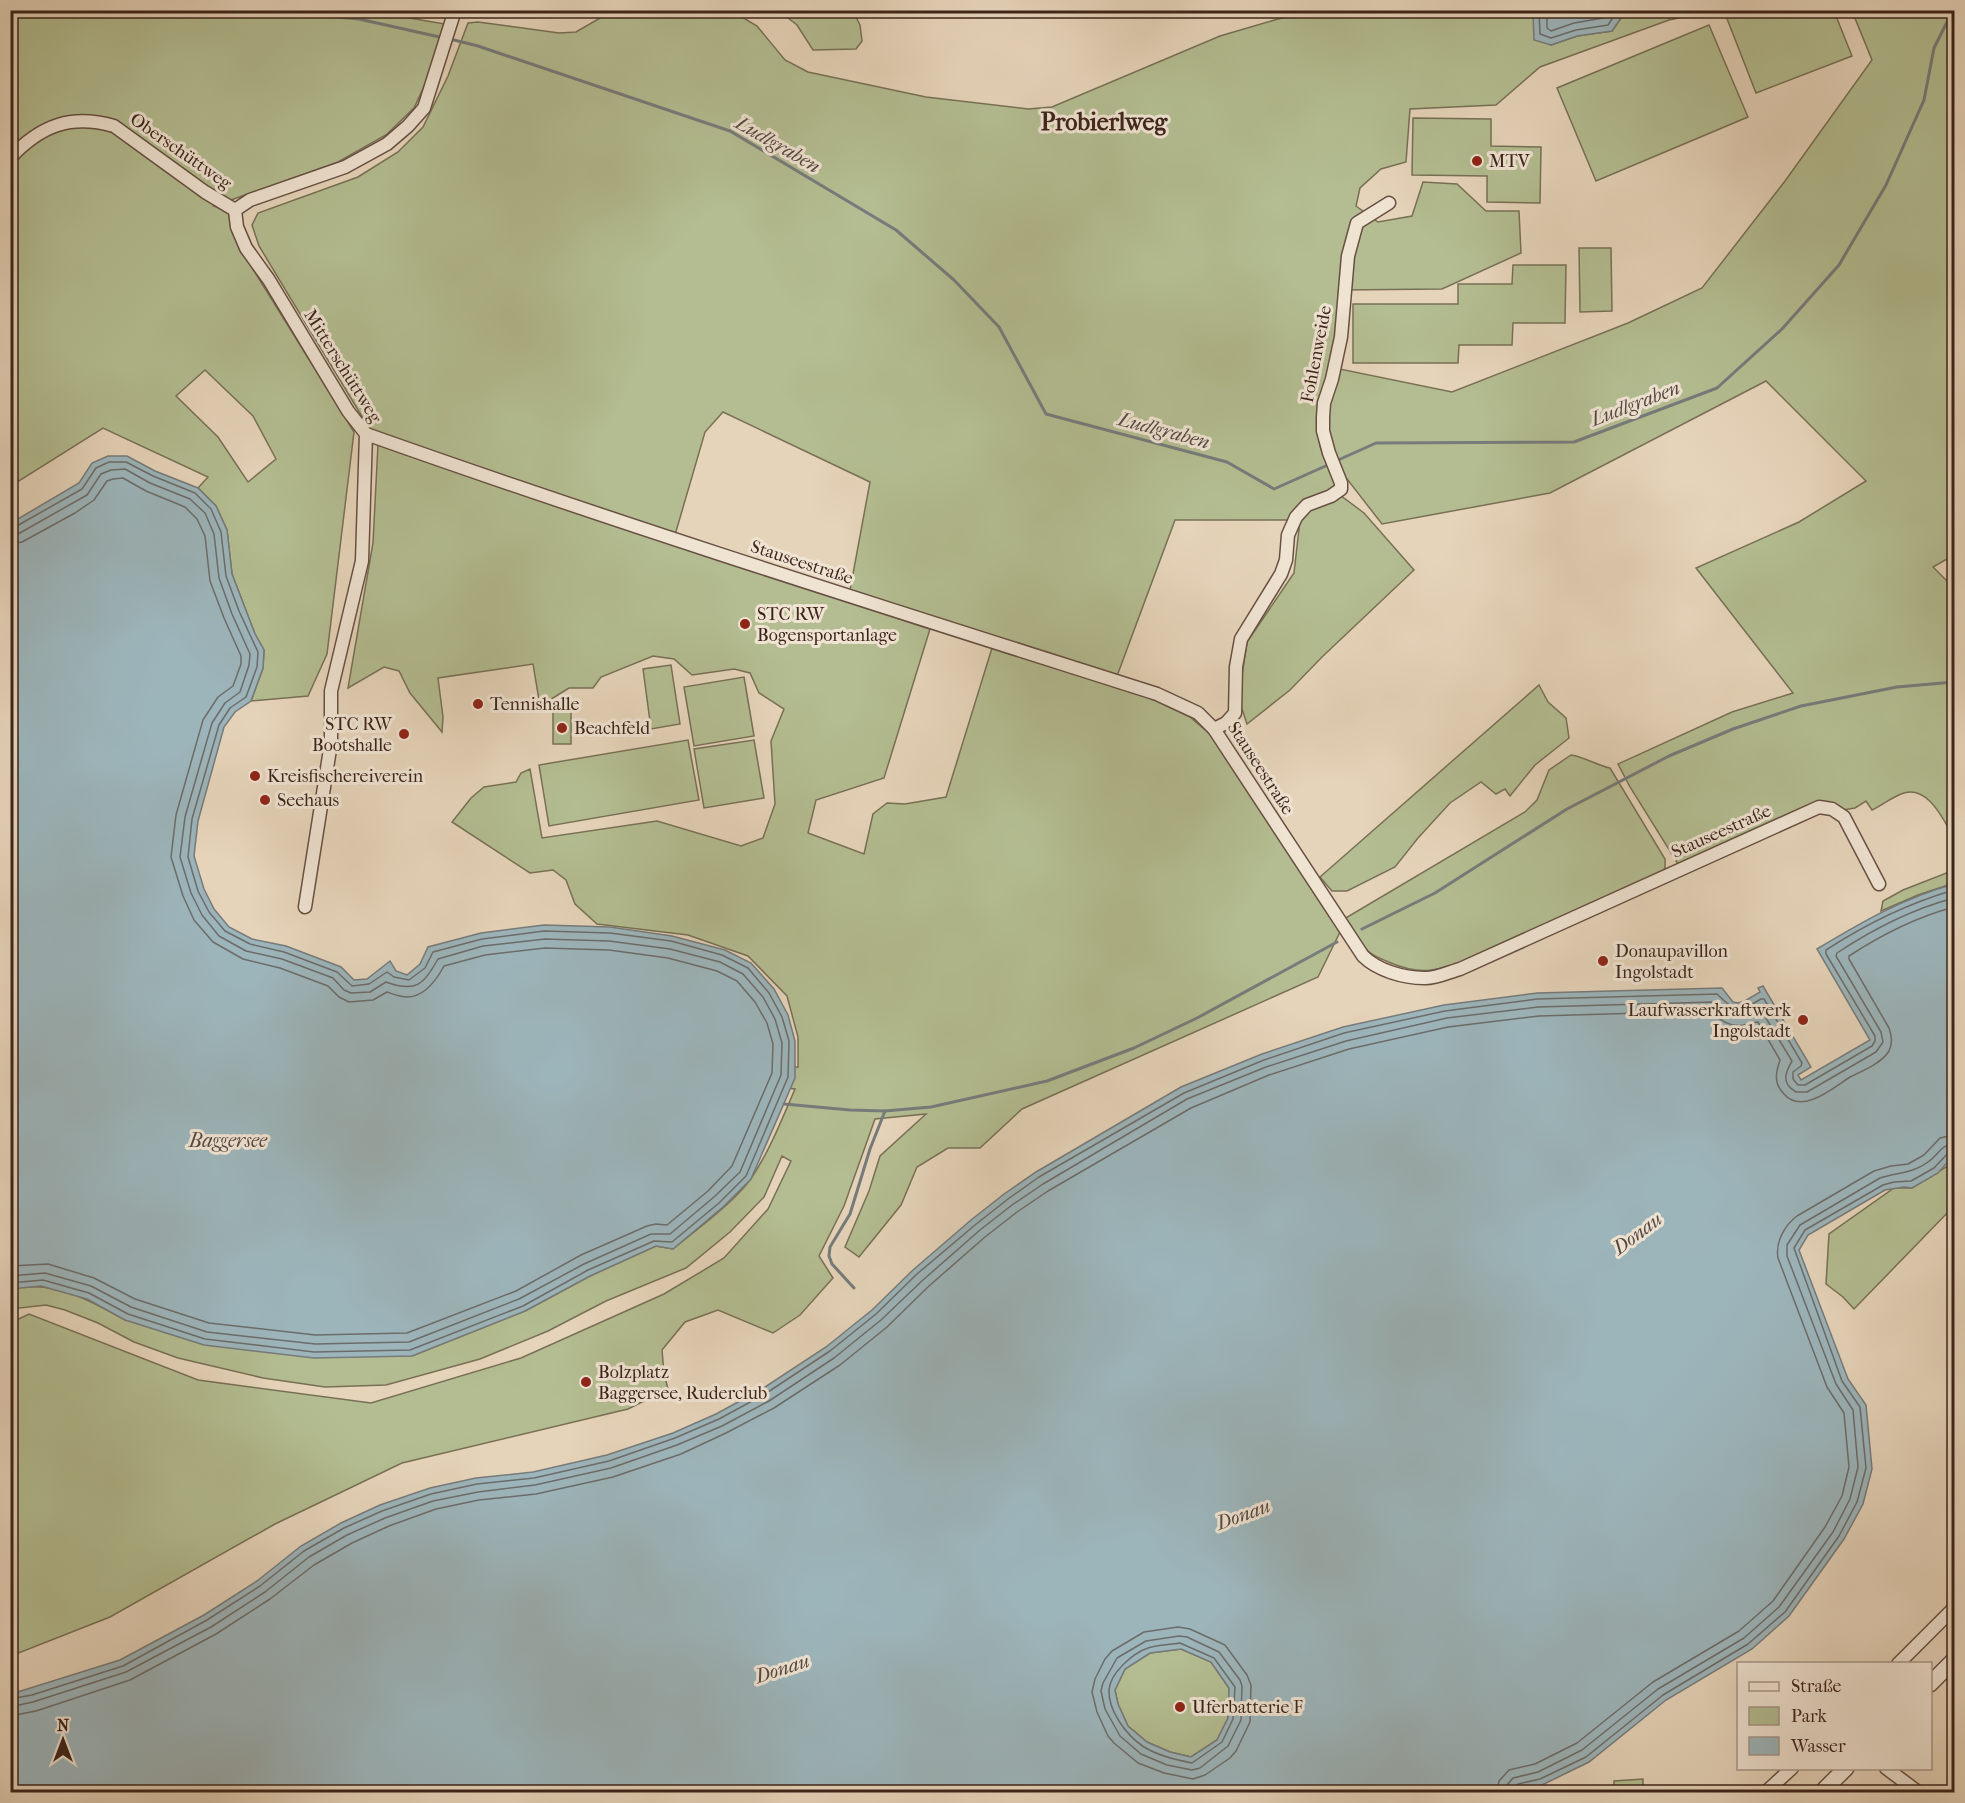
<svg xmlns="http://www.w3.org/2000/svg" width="1965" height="1803" font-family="'IM FELL French Canon',serif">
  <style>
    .green { fill: #b3bd91; stroke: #787056; stroke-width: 1.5; fill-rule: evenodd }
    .water { fill: #9cb5bb; stroke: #767b7b; stroke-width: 1.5; fill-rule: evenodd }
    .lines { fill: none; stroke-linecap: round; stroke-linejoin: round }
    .shore { stroke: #6c6c6b; stroke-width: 1.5 }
    .stream { stroke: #767b7b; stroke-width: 3 }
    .minor-casing { stroke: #675043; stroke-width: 15 }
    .tertiary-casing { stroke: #675043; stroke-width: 18 }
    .minor { stroke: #efe3d2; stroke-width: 12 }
    .tertiary { stroke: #efe3d2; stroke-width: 15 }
    .poi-dot { fill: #8f2418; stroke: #efe3d2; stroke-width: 2 }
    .labels { text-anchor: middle; stroke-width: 6; stroke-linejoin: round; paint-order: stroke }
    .street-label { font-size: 18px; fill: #3d241b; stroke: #efe3d2 }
    .poi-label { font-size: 18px; fill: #3d241b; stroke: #efe3d2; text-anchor: start }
    .water-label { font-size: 20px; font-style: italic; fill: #554843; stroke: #efe3d2 }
    .district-label { font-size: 24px; font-weight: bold; fill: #3d241b; stroke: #efe3d2 }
  </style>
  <rect width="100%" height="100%" fill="#e6d4ba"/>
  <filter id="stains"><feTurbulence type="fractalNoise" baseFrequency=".00333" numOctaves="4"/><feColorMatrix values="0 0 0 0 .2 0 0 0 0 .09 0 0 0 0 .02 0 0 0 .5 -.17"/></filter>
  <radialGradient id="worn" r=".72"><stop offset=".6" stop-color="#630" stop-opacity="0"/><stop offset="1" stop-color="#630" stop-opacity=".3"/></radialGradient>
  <g class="green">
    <path d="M 353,10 L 386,14 L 445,24 L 428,78 L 414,108 L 386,135 L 338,162 L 214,206 L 229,212 L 241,250 L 354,432 L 327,654 L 308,696 L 251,701 L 263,668 L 264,650 L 255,634 L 232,574 L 227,530 L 216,506 L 198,488 L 208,477 L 103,428 L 11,486 L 11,11 ZM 205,370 L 253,416 L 276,459 L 248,482 L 218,437 L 176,396 Z"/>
    <polygon points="612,11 728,11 737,14 757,26 785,60 808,72 926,97 1028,109 1052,107 1220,36 1278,19 1315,11 1536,11 1533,13 1551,45 1577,36 1612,31 1626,11 1712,11 1669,20 1540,67 1496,105 1410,109 1406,162 1381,169 1360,188 1356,206 1378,222 1412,216 1423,182 1457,184 1486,211 1519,211 1521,253 1442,289 1340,290 1333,358 1318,417 1320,446 1340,495 1364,513 1414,570 1322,657 1290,690 1247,724 1241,706 1242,675 1247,642 1294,573 1300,520 1175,520 1117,676 850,590 870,482 723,412 705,432 675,535 370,430 259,246 252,225 258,213 358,177 398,152 423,127 448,76 468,23 478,22 559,33 576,32"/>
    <polygon points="779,11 853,11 860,25 862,41 856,49 813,50 797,25"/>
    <polygon points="1724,11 1834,11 1852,56 1756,93"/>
    <path d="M 1852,11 L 1954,11 L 1954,555 L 1933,567 L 1954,588 L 1954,838 C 1944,821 1928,783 1901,794 C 1891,798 1882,805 1872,810 L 1866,801 L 1855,808 L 1843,810 L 1814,804 L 1678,864 L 1630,787 L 1618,764 L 1732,712 L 1793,693 L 1696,568 L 1799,522 L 1866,481 L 1766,381 L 1550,493 L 1382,524 L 1340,470 L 1326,429 L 1327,407 L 1340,369 L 1452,392 L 1628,323 L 1702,288 L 1785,181 L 1872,60 Z"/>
    <polygon points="1709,25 1748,117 1596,181 1557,88"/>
    <polygon points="1413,118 1491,119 1491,146 1541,147 1540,203 1487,202 1487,176 1412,175"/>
    <polygon points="1579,248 1611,248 1612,311 1580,312"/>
    <polygon points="1513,265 1566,265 1565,323 1513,323 1512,345 1459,345 1458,363 1353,363 1353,304 1458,304 1458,284 1512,284"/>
    <path d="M 378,444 L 930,629 L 884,778 L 816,800 L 808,833 L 864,854 L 873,814 L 887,803 L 905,804 L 946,797 L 992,648 L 1152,699 L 1190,717 L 1212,736 L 1340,932 L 1318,977 L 1022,1109 L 980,1148 L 948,1148 L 917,1167 L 901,1205 L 859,1257 L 845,1247 L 869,1191 L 880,1156 L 926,1114 L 875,1119 L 844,1206 L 819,1256 L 833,1278 L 800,1315 L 773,1333 L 718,1310 L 685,1322 L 662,1350 L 664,1373 L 668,1389 L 628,1409 L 402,1463 L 275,1524 L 110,1617 L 11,1656 L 10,1323 L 29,1314 L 198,1380 L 371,1403 L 521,1358 L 664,1294 L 724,1258 L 768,1209 L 791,1161 L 782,1156 L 764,1197 L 730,1232 L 686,1268 L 606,1301 L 548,1331 L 480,1359 L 386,1385 L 325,1387 L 263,1378 L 178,1358 L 134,1342 L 98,1323 L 65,1310 L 46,1305 L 11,1309 L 11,1289 C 55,1280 87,1299 125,1320 L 412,1356 L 525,1311 L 590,1276 L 656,1246 L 673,1249 C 696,1230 736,1201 752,1177 C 770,1150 782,1119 795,1089 L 786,1088 L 787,1067 L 798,1067 L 798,1037 L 787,996 L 748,956 L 688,935 L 597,924 L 575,904 L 566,880 L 553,870 L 530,873 L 452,822 L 471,798 L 484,787 L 516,782 L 521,773 L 530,769 L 542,838 L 657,821 L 741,846 L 763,838 L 775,804 L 771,741 L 784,709 L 759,693 L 750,673 L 734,669 L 692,675 L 674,659 L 653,656 L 601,677 L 593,688 L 569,688 L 540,706 L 533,664 L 438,678 L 443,717 L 442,732 L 410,693 L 399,671 L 384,667 L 348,688 L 373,543 Z"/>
    <polygon points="671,665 680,724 651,729 643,669"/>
    <polygon points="744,677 754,736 694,746 684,687"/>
    <polygon points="1539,685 1548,702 1566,718 1569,738 1535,765 1510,796 1505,789 1496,794 1481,782 1450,803 1418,838 1395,867 1347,891 1332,891 1320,877"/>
    <rect x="553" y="712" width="18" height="32"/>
    <polygon points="688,740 699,800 549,826 539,765"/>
    <polygon points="754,740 764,798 704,808 694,749"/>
    <path d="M 1571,755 C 1585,757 1596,765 1610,768 L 1665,859 L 1665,868 L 1661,873 L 1468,960 C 1439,970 1421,976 1391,963 C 1381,959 1370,955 1363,946 C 1356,938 1351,928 1344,919 L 1525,812 L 1537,800 L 1549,770 Z"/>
    <polygon points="1954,870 1954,883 1918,895 1881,911 1883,901 1903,890"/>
    <polygon points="1954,1162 1954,1206 1854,1309 1843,1297 1826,1284 1829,1234 1894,1188 1912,1188"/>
    <polygon points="1181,1649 1211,1662 1229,1688 1228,1718 1217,1740 1191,1757 1170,1752 1147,1742 1128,1726 1118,1704 1115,1690 1125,1669 1150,1653"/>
    <polygon points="1643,1779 1643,1792 1614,1792 1614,1781"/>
  </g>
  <g class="water">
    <polygon points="1536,11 1536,10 1626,11 1612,31 1577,36 1551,45 1534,40 1533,13"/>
    <polygon points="108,456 127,456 155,471 198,488 216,506 227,530 232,574 255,634 264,650 263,668 251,701 235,712 224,727 198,821 194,856 204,889 214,909 229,927 252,939 286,946 341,967 354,980 367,979 390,961 396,971 407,975 420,964 428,947 481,933 544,925 610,927 672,936 725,950 751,963 774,989 788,1015 795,1041 795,1078 751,1179 723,1207 673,1249 656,1246 590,1276 525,1311 412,1356 314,1358 204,1345 125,1320 87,1299 41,1286 11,1289 11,523 79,483 92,463"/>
    <path d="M 1954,884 L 1954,1155 L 1938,1173 L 1912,1188 L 1904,1187 L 1885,1190 L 1808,1235 L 1799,1250 L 1848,1379 L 1866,1405 L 1872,1469 L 1863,1504 L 1844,1539 L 1789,1616 L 1752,1649 L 1666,1700 L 1589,1762 L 1542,1785 L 1506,1792 L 11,1792 L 11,1694 L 120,1660 L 204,1615 L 257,1581 L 301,1546 L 341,1523 L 380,1505 L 430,1488 L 476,1478 L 533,1472 L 607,1455 L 673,1433 L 716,1414 L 762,1389 L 826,1347 L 872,1310 L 913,1270 L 971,1220 L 1004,1194 L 1036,1172 L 1181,1087 L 1262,1054 L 1343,1027 L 1444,1005 L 1537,993 L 1722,988 L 1733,1002 L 1738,1003 L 1745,1001 L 1760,992 L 1758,988 L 1763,986 L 1811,1067 L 1798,1075 L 1801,1080 L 1870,1040 L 1817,949 C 1862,922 1903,898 1954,884 ZM 1181,1649 L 1211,1662 L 1229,1688 L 1228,1718 L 1217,1740 L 1191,1757 L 1170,1752 L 1147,1742 L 1128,1726 L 1118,1704 L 1115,1690 L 1125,1669 L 1150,1653 Z"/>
  </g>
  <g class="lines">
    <g class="shore">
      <polyline points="1539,10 1540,34 1551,38 1576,30 1608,25 1618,10"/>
      <polyline points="1547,10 1547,28 1551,31 1574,23 1603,18 1609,10"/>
      <polyline points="10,527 15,527 82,489 96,468 109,462 126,462 153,476 195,493 211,509 221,532 226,576 239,611 258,652 257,667 246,697 230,708 219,725 192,819 188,857 198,891 209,912 225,931 250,944 284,952 337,972 352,986 369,984 387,972 394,977 409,980 425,968 433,952 482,939 544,931 610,933 671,941 722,955 748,968 769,993 782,1017 789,1041 788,1077 746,1176 719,1203 672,1242 654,1241 588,1270 523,1306 410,1350 314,1352 205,1339 128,1314 89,1293 43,1280 10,1283"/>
      <path d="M 10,535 L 18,534 L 87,495 L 101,474 L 111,470 L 125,469 L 150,483 L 190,499 L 205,513 L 214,534 L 219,578 L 232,614 L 250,654 L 249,665 L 240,692 L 225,703 L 212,723 L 185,817 L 180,857 L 191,893 L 202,915 L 219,936 L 246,951 L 282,959 L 333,978 L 344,990 L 351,993 L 370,992 L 386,982 C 416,993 423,985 438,959 L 483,946 L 545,939 L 609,941 L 670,949 L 720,962 L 743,974 L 763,997 L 775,1019 L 782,1043 L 781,1075 L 740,1172 L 714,1197 L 670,1234 L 651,1234 L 584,1264 L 519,1299 L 409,1342 L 315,1344 L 207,1332 L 131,1307 L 91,1286 L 45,1273 L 10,1276"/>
      <path d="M 10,544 L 22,542 L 75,513 L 94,500 L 107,481 L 113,479 L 123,478 L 146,491 L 185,507 L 197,519 L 205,536 L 210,581 L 224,618 L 241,656 L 241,664 L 233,686 L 218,697 L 203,720 L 176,815 L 171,857 L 183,896 L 194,920 L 213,942 L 243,959 L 280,968 L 328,986 L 339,997 L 349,1002 L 373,1000 L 387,992 C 393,994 400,997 407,997 C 424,997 437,979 444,966 L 485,955 L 545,948 L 609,950 L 668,958 L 717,971 L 737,981 L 755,1002 L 767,1023 L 773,1044 L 772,1073 L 732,1166 L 708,1191 L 667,1225 L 656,1224 L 647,1226 L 581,1255 L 516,1291 L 407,1333 L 315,1335 L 209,1323 L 135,1299 L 94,1278 L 48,1264 L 10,1266"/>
      <polygon points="1178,1627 1190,1629 1225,1645 1247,1675 1251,1685 1250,1722 1236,1751 1230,1758 1205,1775 1193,1779 1164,1773 1138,1763 1114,1743 1108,1736 1097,1712 1092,1692 1095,1679 1105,1659 1112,1651 1144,1632"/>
      <polygon points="1179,1636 1187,1637 1219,1652 1240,1680 1242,1686 1241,1720 1228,1746 1200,1768 1192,1770 1167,1765 1141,1754 1120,1736 1105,1709 1101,1691 1103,1683 1117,1658 1146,1641"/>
      <path d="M 1180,1643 L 1214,1658 L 1235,1687 L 1233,1719 L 1222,1742 L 1192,1763 C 1176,1760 1157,1755 1144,1747 C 1127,1736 1108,1711 1109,1690 C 1110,1673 1133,1653 1148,1648 C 1158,1644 1170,1645 1180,1643 Z"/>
      <path d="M 10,1699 L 32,1695 L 123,1666 L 207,1620 L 260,1586 L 304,1551 L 344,1528 L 382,1511 L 431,1494 L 477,1484 L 534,1478 L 609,1461 L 675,1438 L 719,1419 L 765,1394 L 830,1351 L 876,1314 L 917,1274 L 975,1225 L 1008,1199 L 1039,1177 L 1184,1093 L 1264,1060 L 1344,1033 L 1445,1011 L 1537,999 L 1717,994 C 1737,1013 1737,1013 1761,999 L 1764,999 L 1802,1063 L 1801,1066 L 1793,1072 L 1793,1079 L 1798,1085 L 1805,1085 L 1872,1046 L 1875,1041 L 1875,1036 L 1826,954 L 1826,950 C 1866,924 1909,903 1954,890"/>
      <path d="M 10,1707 L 33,1702 L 126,1672 L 211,1627 L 265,1592 L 309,1557 L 347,1535 L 385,1518 L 433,1501 L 478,1492 L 535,1485 L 611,1468 L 677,1445 L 722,1426 L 769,1401 L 834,1358 L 881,1320 L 923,1280 L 980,1230 L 1012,1205 L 1043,1184 L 1187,1099 L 1266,1067 L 1346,1041 L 1447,1018 L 1538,1007 L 1713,1002 L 1726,1013 L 1736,1016 L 1761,1010 L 1792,1061 C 1785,1073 1781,1083 1796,1092 L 1807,1092 L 1876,1052 L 1883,1042 L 1881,1032 L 1836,956 L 1837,953 C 1873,929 1913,909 1954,898"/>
      <path d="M 10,1716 L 36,1711 L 130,1680 L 216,1634 L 270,1599 L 314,1565 L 352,1543 L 389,1526 L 436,1509 L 479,1500 L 536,1494 L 613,1477 L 681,1454 L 726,1433 L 774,1408 L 840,1365 L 887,1327 L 929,1286 L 985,1237 L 1017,1212 L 1048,1191 L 1191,1108 L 1269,1075 L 1349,1049 L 1448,1027 L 1539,1016 L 1709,1011 C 1720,1019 1729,1028 1744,1025 C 1749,1024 1753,1022 1758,1022 L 1780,1060 C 1776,1072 1773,1083 1784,1094 C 1802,1115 1833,1088 1850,1077 C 1862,1071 1882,1063 1889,1051 C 1893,1043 1892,1036 1889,1028 L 1849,959 L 1849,956 C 1881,935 1917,917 1954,907"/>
      <path d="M 1497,1792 L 1499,1781 L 1509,1770 L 1535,1764 L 1577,1743 L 1653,1682 L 1739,1631 L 1773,1601 L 1825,1527 L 1842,1496 L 1849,1467 L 1844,1413 L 1827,1387 L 1778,1258 C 1775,1242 1785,1225 1797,1216 L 1874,1171 L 1891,1166 L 1908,1164 L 1924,1155 L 1940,1138 L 1954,1135"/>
      <path d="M 1506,1792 L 1507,1785 L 1513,1778 L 1538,1772 L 1582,1750 L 1658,1689 L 1744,1638 L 1779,1607 L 1833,1532 L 1850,1499 L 1858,1467 L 1853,1410 L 1836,1384 L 1787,1256 L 1787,1245 L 1800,1225 L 1880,1178 C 1898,1172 1912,1174 1928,1162 C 1938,1155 1942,1144 1954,1144"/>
      <polyline points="1514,1792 1514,1788 1518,1784 1540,1779 1586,1757 1663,1695 1748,1644 1785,1612 1839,1536 1857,1502 1866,1468 1860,1407 1842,1381 1794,1248 1805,1230 1883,1185 1894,1182 1911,1181 1934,1168 1949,1152 1954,1151"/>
    </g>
    <g class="stream">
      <polyline points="259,10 359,19 444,38"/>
      <polyline points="450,39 478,46 730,131 896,230 954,280 999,327 1046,414 1227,462 1274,489 1330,464"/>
      <polyline points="1336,461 1376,443 1574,442 1717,388 1782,329 1839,265 1886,185 1924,100 1934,48 1953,10"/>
      <polyline points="1362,929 1435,893 1567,809 1669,756 1733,729 1801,706 1897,687 1954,682"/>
      <polyline points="784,1104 850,1110 885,1111 931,1107 1047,1081 1134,1048 1197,1018 1337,942"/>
      <polyline points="854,1288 832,1264 829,1256 830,1247 850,1214 870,1149 885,1111"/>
    </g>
    <g class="minor-casing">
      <g id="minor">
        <path d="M 10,158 C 41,125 71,114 114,126 L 205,192 L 235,210"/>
        <polyline points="235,210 237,227 246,248 269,280 348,411 366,434 362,561 331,691 331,743 305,907"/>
        <polyline points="235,210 250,200 345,167 387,144 408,126 424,108 455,10"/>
        <path d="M 366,434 C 628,527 893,610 1157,694 L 1198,713 L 1214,729 L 1363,956 C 1377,970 1403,978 1424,978 C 1435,979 1449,972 1460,969 L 1819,807 L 1832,809 L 1844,817 L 1879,884"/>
        <polyline points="1214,729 1226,723 1235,713 1236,667 1241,639 1281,574 1286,560 1288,535 1296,517 1307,505 1331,496 1341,489 1341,483 1329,453 1323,431 1323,417 1324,403 1332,379 1341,337 1348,256 1357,223 1389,203"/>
        <polyline points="1898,1664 1954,1608"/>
        <polyline points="1886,1768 1918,1792"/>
        <polyline points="1766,1792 1792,1768"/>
      </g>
    </g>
    <g class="tertiary-casing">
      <g id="tertiary">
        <polyline points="1930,1684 1954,1660"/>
        <polyline points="1822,1792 1846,1768"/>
      </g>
    </g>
    <use href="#minor" class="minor"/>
    <use href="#tertiary" class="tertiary"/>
  </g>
  <g class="poi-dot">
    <circle cx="1477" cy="161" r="6"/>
    <circle cx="745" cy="624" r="6"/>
    <circle cx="478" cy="704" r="6"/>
    <circle cx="562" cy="728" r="6"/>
    <circle cx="404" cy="734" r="6"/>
    <circle cx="255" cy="776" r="6"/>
    <circle cx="265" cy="800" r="6"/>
    <circle cx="1603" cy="961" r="6"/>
    <circle cx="1803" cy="1020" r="6"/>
    <circle cx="586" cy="1382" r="6"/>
    <circle cx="1180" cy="1707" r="6"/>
  </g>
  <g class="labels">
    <g class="street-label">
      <text transform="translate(181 151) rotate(35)" y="6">Oberschüttweg</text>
      <text transform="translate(1316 354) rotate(-79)" y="6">Fohlenweide</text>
      <text transform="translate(343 366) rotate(58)" y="6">Mitterschüttweg</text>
      <text transform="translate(802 562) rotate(18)" y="6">Stauseestraße</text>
      <text transform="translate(1261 768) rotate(57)" y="6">Stauseestraße</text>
      <text transform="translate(1721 831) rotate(-24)" y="6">Stauseestraße</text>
    </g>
    <g class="poi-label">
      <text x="1489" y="167">MTV</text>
      <text x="757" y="620">STC RW<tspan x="757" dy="21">Bogensportanlage</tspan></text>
      <text x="490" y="710">Tennishalle</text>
      <text x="392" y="730" text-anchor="end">STC RW<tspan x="392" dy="21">Bootshalle</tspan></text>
      <text x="574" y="734">Beachfeld</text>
      <text x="267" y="782">Kreisfischereiverein</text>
      <text x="277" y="806">Seehaus</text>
      <text x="1615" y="957">Donaupavillon<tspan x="1615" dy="21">Ingolstadt</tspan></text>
      <text x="1791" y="1016" text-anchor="end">Laufwasserkraftwerk<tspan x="1791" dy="21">Ingolstadt</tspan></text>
      <text x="598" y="1378">Bolzplatz<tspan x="598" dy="21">Baggersee, Ruderclub</tspan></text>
      <text x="1192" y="1713">Uferbatterie F</text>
    </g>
    <g class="water-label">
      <text transform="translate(778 144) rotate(30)" y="7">Ludlgraben</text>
      <text transform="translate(1635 403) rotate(-21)" y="7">Ludlgraben</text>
      <text transform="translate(1164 430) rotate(15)" y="7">Ludlgraben</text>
      <text x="228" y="1147">Baggersee</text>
      <text transform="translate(1637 1233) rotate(-37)" y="7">Donau</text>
      <text transform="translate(1243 1514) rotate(-20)" y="7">Donau</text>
      <text transform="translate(782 1668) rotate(-18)" y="7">Donau</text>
    </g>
    <g class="district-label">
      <text x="1104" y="130">Probierlweg</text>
    </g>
  </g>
  <rect width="1965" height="1803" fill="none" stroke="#e6d4ba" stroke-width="36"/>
  <rect x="12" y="12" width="1941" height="1779" fill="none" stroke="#3d241b" stroke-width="3"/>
  <rect x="18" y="18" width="1929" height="1767" fill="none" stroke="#3d241b" stroke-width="1.5"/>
  <rect x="1737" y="1662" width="195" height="108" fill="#efe3d2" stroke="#a89789" stroke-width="1.5"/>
  <rect x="1749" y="1682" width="30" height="9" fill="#efe3d2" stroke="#a89789" stroke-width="1.5"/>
  <text x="1791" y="1692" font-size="18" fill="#3d241b">Straße</text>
  <rect x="1749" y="1707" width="30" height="18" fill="#b3bd91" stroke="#a89789" stroke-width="1.5"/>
  <text x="1791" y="1722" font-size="18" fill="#3d241b">Park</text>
  <rect x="1749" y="1737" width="30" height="18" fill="#9cb5bb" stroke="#a89789" stroke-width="1.5"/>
  <text x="1791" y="1752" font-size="18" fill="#3d241b">Wasser</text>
  <g transform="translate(63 1740)" stroke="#efe3d2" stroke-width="4.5" paint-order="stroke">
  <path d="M0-4.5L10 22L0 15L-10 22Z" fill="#3d241b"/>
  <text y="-9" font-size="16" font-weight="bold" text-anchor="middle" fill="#3d241b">N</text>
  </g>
  <rect width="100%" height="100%" filter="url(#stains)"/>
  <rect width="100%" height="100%" fill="url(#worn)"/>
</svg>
